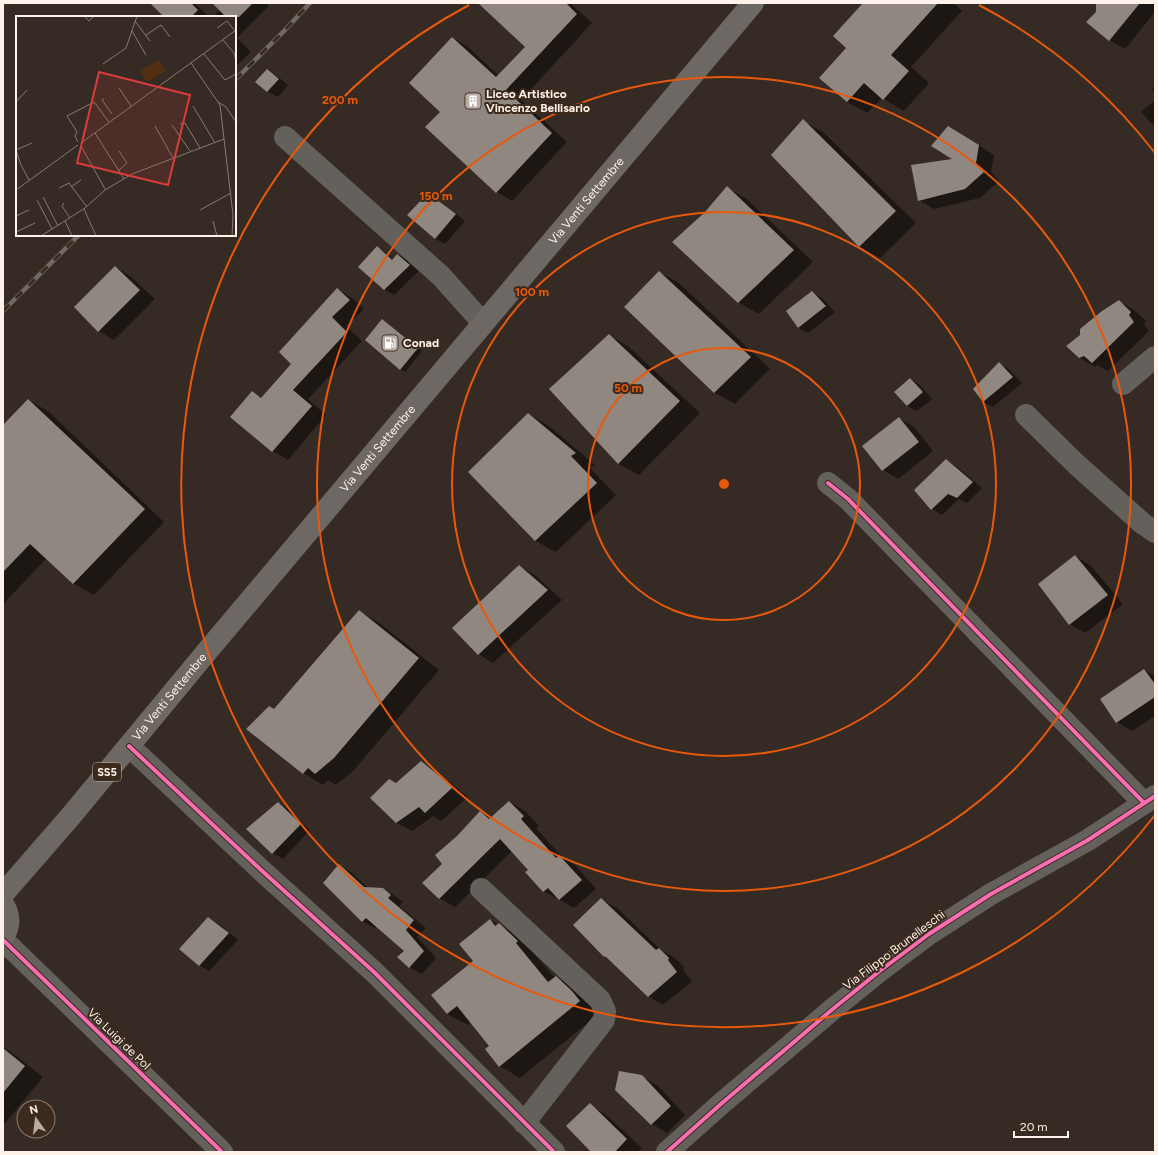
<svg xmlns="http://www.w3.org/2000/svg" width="1158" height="1155" font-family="Figtree,sans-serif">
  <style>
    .shadow { fill: #0007; fill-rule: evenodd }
    .building { fill: #8f8780 }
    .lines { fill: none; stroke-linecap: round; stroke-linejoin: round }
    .minor { stroke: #64605c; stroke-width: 22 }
    .major { stroke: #6e6864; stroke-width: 22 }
    .rail-casing { stroke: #706a67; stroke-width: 4.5 }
    .rail { stroke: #3c2a1d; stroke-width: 3; stroke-dasharray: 9; stroke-linecap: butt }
    .cycleway-casing { stroke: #3c2a1d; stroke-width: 6 }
    .cycleway { stroke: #f96db3; stroke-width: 4 }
    .ring { fill: none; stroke: #e8590c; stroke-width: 2 }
    .labels { text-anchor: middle; stroke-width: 4; stroke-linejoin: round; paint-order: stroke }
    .shield { fill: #3c2a1d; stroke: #c4b6ac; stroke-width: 1 }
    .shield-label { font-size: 11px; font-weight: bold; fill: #fef2ea }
    .poi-label { font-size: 12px; font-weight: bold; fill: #fef2ea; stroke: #3c2a1d; text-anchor: start }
    .street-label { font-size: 12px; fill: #fef2ea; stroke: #3c2a1d }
    .inset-road { fill: none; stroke: #857b73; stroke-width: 1 }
    .view { fill: #da3c3b; fill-opacity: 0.15; stroke: #da3c3b; stroke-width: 2 }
    .inset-edge { fill: none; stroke: #fef2ea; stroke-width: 2 }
    .centre { fill: #e8590c; stroke: #3c2a1d; stroke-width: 2 }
    .ring-label { font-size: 12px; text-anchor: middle; font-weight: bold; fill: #e8590c; stroke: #3c2a1d; stroke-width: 4; stroke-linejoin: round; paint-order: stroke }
  </style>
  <rect width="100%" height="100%" fill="#352b24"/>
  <g class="shadow">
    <polygon points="151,3 194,3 209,17 166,17"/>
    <polygon points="227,3 265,3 269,6 237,38 251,52 235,67 235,17 213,17"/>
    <polygon points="479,3 570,3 592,23 521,100 567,142 512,201 497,192 427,127 441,111 453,38 468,47 499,76 526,47"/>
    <polygon points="865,3 954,3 962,11 911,67 929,83 904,111 882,98 867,113 847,102 848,48"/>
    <polygon points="1099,3 1155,3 1155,12 1125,49 1109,40 1096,12"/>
    <polygon points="267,70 277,76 288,85 278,97 268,92 257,82"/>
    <polygon points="1155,86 1155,95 1152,88"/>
    <polygon points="1155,100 1155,127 1141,112"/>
    <polygon points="803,121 823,132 916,223 880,258 859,246"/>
    <polygon points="964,136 994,155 991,172 999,181 980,198 934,209 919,200 955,159"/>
    <polygon points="727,188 747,199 813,262 759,314 738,302 706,212"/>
    <polygon points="428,194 438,200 465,221 445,244 435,239"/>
    <path d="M 377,247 L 387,253 L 394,259 L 398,255 L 408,261 L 419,271 L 394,295 L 384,289 ZM 385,252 L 396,262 L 395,264 L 385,254 Z"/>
    <polygon points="115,267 130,276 155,299 114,340 99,331"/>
    <polygon points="659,272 679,283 770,369 735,404 715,393 625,307"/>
    <polygon points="337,289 352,298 364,309 346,326 362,341 308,399 326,415 288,460 273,451 232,417 252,392 263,398 292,364"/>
    <polygon points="812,292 822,298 835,312 808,333 798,328 787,311"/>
    <polygon points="1119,301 1134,310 1146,321 1144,325 1149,331 1108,371 1097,365 1095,367 1080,358 1081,335"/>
    <polygon points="383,320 422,351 405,372 401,369"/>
    <polygon points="609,335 629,347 700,413 639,475 619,464 550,389"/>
    <polygon points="999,364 1009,369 1022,383 993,407 983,402"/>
    <polygon points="910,379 920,385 932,399 917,411 907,406"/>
    <polygon points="29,400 49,412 164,522 94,595 73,583 47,558 3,604 3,427"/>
    <polygon points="529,414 549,426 595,465 590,468 616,495 556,552 536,541 469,472"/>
    <polygon points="899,418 914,427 933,451 898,479 883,470"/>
    <polygon points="946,460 956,466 982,488 967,503 959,499 942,515 932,509"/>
    <polygon points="1075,556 1090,565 1123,604 1085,633 1070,624"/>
    <polygon points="519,566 535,575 562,600 493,663 478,654"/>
    <polygon points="359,611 379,623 439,670 354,770 336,785 328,780 323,785 303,773 274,711"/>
    <polygon points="1144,670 1155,676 1155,716 1132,731 1117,722"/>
    <polygon points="421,762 436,771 468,797 441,821 433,816 412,831 397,823 372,798 396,784"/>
    <polygon points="510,802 525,811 539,826 536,828 563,858 575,865 596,889 574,908 544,891 527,872 529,870 512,851 455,907 439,898 444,864 458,837 480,812 491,818"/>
    <polygon points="278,803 288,809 310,830 283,859 273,853 247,829"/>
    <polygon points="339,865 351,872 369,889 383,889 395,896 403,902 399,906 426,928 417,937 436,958 422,974 409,967 405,951 377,926 375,928 362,921"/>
    <polygon points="602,900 617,908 661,950 675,958 684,967 683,970 692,981 663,1005 648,996"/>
    <polygon points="209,918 219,924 238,940 209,971 199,965"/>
    <polygon points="490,920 519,936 555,978 556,977 576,989 600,1013 520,1078 500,1066 490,1046 471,1022 468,1025 447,1014 475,961"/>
    <polygon points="3,1046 43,1077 3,1126"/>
    <polygon points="641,1076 657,1085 685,1115 667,1133 652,1124"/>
    <polygon points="590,1105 605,1114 642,1148 638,1152 592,1152"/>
  </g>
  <g class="building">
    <polygon points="150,3 191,3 198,10 191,17 164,17"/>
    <polygon points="212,3 253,3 239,17 226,17"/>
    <polygon points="478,3 566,3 577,14 506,90 552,133 496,193 425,127 440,112 409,83 452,37 496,77 525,47"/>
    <polygon points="863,3 938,3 891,55 909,71 883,100 864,83 847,102 819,78 846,48 833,36"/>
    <polygon points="1096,3 1140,3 1109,41 1086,22 1096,12"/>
    <polygon points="267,69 279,79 267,92 255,82"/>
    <polygon points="803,119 896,211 859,247 771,155"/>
    <polygon points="948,126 979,145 976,163 984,172 965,189 918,201 911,165 952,159 931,146"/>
    <polygon points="727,186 794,250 738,303 672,242 705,212"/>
    <polygon points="428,193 456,214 435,239 407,215"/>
    <polygon points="377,246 392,260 397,254 410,265 384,290 358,267"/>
    <polygon points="115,266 140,290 98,332 74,307"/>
    <polygon points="659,271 751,357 714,393 624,307"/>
    <polygon points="337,288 350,300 332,317 347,332 293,390 312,406 272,452 230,417 252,391 261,398 291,364 279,352"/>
    <polygon points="812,291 826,306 798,328 786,311"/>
    <polygon points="1119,300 1131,312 1129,315 1134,322 1092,363 1084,356 1079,358 1066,346 1080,335 1080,329 1102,311"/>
    <polygon points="382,319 418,348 400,370 365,340"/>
    <polygon points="609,334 680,401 618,464 549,389"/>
    <polygon points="999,362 1013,377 983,402 973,389"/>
    <polygon points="910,378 923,392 907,406 894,392"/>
    <polygon points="28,399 145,509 73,584 30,544 3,572 3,425"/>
    <polygon points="528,413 576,453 571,456 597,483 535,541 468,472"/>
    <polygon points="899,417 919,442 882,471 862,446"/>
    <polygon points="946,459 973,482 957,498 948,494 931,510 914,490"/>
    <polygon points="1075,555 1108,595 1069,625 1038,584"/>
    <polygon points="519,565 548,590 478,655 452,628"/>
    <polygon points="359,610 419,658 334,758 315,774 308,768 303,774 246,729 269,706 274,709"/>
    <polygon points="1144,669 1155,684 1155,697 1116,723 1100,699"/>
    <polygon points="421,761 453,787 425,813 419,807 396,823 370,798 389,779 396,783"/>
    <polygon points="509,801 524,816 521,819 556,858 559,855 582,880 559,900 548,888 543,892 525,872 528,870 500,839 439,899 422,883 442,864 435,855 457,836 480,811 489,819"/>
    <polygon points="278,802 301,824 272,854 246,829"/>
    <polygon points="339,864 364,887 383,888 391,895 388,898 414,920 406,930 424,951 409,968 397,957 404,951 366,918 362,922 323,883"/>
    <polygon points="601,898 656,950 659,948 669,958 668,960 677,972 648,997 605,956 604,957 573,925"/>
    <polygon points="208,917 229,933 199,966 179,949"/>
    <polygon points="490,919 495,926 499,923 518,941 516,943 548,982 556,976 572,991 580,1001 499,1067 485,1049 489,1046 457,1006 447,1014 431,995 473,961 459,944"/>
    <polygon points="3,1048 25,1066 3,1093"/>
    <polygon points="619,1071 642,1075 671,1106 651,1125 615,1090"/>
    <polygon points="590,1103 627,1139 615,1152 591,1152 566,1126"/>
  </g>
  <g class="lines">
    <g class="minor">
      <polyline points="285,137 441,276 483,323"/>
      <polyline points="1123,384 1155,357"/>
      <polyline points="1026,415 1076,464 1142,523 1155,532"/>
      <polyline points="828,483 848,499 1144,803"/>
      <polyline points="129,746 260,869 374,972 554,1152"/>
      <polyline points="481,889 600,1000 605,1011 604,1020 524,1123"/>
      <polyline points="3,940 222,1152"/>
      <polyline points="667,1152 722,1103 834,1008 881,970 929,934 991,894 1088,840 1155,796"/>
    </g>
    <g class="major">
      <path id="s1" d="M 3,894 L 70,817 L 209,649 L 753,3"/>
      <path d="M 3,904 C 10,915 10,926 3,937"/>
    </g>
    <g class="rail-casing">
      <g id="rail">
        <polyline points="235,80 285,30 310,3"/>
        <polyline points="3,311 79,235"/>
      </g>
    </g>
    <use href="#rail" class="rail"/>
    <g class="cycleway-casing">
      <g id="cycleway">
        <polyline points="828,483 848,499 1144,803"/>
        <polyline points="129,746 260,869 374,972 554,1152"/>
        <polyline points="3,940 222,1152"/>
        <polyline points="667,1152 722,1103 834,1008 881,970 929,934 991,894 1088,840 1155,796"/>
      </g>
    </g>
    <use href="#cycleway" class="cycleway"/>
  </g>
  <g class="ring">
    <circle cx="724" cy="484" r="136"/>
    <circle cx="724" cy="484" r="272"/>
    <circle cx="724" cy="484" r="407"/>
    <path d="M1155 815A543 543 0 1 1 469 5M979 5A543 543 0 0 1 1155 153"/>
  </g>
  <defs>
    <g id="building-square" transform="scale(0.9)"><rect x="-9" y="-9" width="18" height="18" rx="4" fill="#b8aca5" stroke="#3c2a1d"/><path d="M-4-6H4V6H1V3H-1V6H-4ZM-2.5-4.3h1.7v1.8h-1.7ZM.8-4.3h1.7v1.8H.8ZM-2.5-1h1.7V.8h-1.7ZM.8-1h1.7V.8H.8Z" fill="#fff"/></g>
    <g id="fuel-square" transform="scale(0.9)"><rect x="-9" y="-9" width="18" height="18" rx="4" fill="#b8aca5" stroke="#3c2a1d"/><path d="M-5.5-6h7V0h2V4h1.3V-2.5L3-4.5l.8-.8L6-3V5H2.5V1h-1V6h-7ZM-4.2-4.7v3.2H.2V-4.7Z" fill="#fff"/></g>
  </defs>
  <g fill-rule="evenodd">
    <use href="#building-square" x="473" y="101"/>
    <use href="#fuel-square" x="390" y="343"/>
  </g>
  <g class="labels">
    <rect class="shield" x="93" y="763" width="28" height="18" rx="3"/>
    <g class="shield-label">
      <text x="107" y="776">SS5</text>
    </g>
    <g class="poi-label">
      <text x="486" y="98">Liceo Artistico<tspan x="486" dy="14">Vincenzo Bellisario</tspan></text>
      <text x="403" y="347">Conad</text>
    </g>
    <g class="street-label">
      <text dy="4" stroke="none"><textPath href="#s1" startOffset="906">Via Venti Settembre</textPath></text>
      <text dy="4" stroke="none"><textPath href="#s1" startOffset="582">Via Venti Settembre</textPath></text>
      <text dy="4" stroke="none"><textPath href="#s1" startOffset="258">Via Venti Settembre</textPath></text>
      <text transform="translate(894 950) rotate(-37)" y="4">Via Filippo Brunelleschi</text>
      <text transform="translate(119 1039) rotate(44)" y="4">Via Luigi de Pol</text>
    </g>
  </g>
  <g transform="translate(16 16)">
    <rect width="220" height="220" fill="#352b24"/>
    <path d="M 143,44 L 150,55 L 131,66 L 124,55 Z" fill="#522f10"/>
    <path class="inset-road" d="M 68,0 L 73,5 L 78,0M 119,5 L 134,25M 201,12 L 211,5 L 219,15M 116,15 L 130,39M 130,19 L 145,9 L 154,21M 207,24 L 218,37 L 220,45M 188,38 L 209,64 L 220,58M 175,47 L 204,89 L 217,199 L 216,220M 87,48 L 110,32 L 121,0M 103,72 L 115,90M 88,83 L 86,84 L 96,98M 0,86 L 11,74M 202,86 L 210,91 L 220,106M 177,90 L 199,127M 164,108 L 169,107 L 184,132M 156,109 L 174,135M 139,110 L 157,142M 79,117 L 108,163M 62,126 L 59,120 L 61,116 L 51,100 L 78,86 L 93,106M 65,127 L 220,14M 65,130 L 89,173M 0,134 L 5,149 L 13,164M 0,134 L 16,127M 102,155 L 111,147 L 103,135M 55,171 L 65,164M 43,172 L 53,167 L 71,191M 0,174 L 62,129M 27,181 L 42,210M 21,184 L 36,213M 48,187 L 46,190 L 54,202M 68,193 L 80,220M 184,194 L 215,177M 0,200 L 13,194M 49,205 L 56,220M 197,205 L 201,220M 0,216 L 19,207M 25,220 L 69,192 L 89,174 L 116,158 L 208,123"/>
    <path class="view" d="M 83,56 L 174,79 L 152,169 L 61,147 Z"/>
    <rect width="220" height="220" class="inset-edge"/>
  </g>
  <circle cx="724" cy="484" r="6" class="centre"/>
  <g class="ring-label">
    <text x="340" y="104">200 m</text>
    <text x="436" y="200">150 m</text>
    <text x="532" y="296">100 m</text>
    <text x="628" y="392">50 m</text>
  </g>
  <rect width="1158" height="1155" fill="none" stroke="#fef2ea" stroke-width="8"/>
  <g transform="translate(36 1119) rotate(346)"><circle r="19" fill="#3c2a1d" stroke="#8a7a6f"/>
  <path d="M0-3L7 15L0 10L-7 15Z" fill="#b8aca5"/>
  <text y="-6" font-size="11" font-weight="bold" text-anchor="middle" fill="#fef2ea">N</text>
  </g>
  <path d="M1014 1131v6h54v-6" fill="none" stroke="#fef2ea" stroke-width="2"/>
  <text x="1020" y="1131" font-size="12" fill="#fef2ea" stroke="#3c2a1d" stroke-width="3" paint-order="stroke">20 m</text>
</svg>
